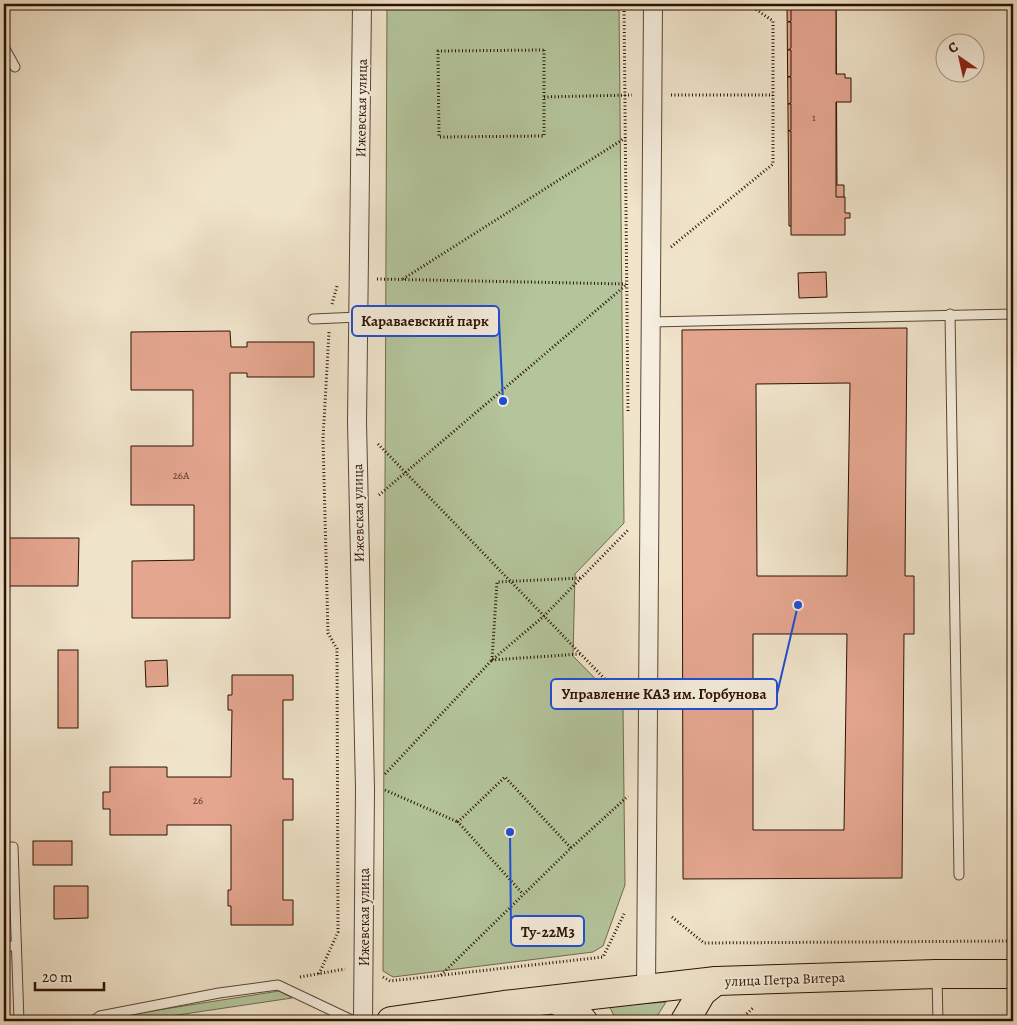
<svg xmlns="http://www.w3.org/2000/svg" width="1017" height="1025" font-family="Alegreya,serif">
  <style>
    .green { fill: #b4c59c; stroke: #706b4e }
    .building { fill: #e5a690; stroke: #2b1100; fill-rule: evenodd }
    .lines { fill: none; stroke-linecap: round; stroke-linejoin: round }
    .lane-casing { stroke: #5c4633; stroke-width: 11 }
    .street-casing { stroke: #5c4633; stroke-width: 20 }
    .primary-casing { stroke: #2b1100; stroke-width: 30 }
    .path { stroke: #2b1100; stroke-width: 3; stroke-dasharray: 1 2.5; stroke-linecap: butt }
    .lane { stroke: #f5eddd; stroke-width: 9 }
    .street { stroke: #f5eddd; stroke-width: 18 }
    .primary { stroke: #f0e4cb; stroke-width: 28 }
    .labels { text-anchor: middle; stroke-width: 4; stroke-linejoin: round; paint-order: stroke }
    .number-label { font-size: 11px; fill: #5a3624 }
    .street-label { font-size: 14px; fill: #2b1100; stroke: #f5eddd }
    .leader { fill: none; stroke: #1d4ed8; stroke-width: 2 }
    .callout-dot { fill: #1d4ed8; stroke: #f5eddd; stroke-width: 2 }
    .callout { fill: #f5eddd; stroke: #1d4ed8; stroke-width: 2 }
    .callout-label { font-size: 15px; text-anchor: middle; font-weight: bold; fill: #2b1100 }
  </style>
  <rect width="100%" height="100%" fill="#f0e4cb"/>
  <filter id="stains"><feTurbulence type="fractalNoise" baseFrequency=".004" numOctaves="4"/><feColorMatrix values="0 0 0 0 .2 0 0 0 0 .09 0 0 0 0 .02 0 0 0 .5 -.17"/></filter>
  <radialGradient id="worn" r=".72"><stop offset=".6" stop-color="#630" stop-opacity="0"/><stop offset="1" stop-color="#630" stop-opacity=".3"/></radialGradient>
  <g class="green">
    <polygon points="387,4 619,4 624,523 575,574 573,656 623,707 625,885 603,946 593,952 393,977 383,971"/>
    <polygon points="279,991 292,998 137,1021 98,1021 101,1019"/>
    <polygon points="666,1002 654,1021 617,1021 609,1006"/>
  </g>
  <g class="building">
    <polygon points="787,4 836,4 837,185 844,185 844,225 789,226"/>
    <polygon points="791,4 836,4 836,74 845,74 845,78 851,78 851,102 836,102 836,197 845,197 845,213 850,213 850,218 845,218 845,235 791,235 791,131 788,131 791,130 791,104 788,104 791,103 791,77 788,77 791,76 791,50 788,50 791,48 791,22 788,22 791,21"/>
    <polygon points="826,272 827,297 799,298 798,273"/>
    <path d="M 907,328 L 905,576 L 914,576 L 914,634 L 904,634 L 902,878 L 683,879 L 682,330 ZM 850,383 L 847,576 L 757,576 L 756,384 ZM 753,634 L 847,634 L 844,830 L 753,830 Z"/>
    <polygon points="230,331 231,347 247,347 247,342 314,342 314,377 247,377 247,373 230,373 230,618 132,618 132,561 194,560 194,505 131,505 131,446 193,446 193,390 131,390 131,332"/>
    <polygon points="4,538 79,538 78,586 4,586"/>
    <rect x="58" y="650" width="20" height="78"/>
    <polygon points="167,660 168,686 146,687 145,661"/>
    <polygon points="232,675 293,675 293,700 283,700 283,779 293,779 293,820 283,820 283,900 293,900 293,925 231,925 231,906 228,906 228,890 231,890 231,825 167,825 167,835 110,835 110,809 103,809 103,792 110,792 110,767 167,767 167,777 231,777 232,710 228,710 228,695 232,695"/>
    <rect x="4" y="680" width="1" height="45"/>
    <rect x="33" y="841" width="39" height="24"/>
    <polygon points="54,886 88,886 88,918 54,919"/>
  </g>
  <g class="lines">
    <g class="lane-casing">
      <g id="lane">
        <polyline points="4,47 15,67"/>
        <polyline points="950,314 959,875"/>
        <polyline points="313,319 359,317"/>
        <polyline points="651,322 1013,314"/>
        <polyline points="4,847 13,847 19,1021"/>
        <polyline points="4,946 16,946"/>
        <polyline points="937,977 938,1021"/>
        <polyline points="93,1021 100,1016 126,1011 219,993 278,985 354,1021"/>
      </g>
    </g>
    <g class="street-casing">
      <g id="street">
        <polyline points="362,4 357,422 365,789 363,1021"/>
        <polyline points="646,989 653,4"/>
      </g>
    </g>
    <g class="primary-casing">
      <g id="primary">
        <polyline points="557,1000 573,1011 583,1021"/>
        <polyline points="391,1021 504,1005 716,981 936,974 1013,974"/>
        <polyline points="685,1021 702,992 716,981"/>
      </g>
    </g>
    <g class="path">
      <polyline points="624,4 628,413"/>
      <polygon points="544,50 544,136 439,137 438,51"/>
      <polyline points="671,95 773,95"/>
      <polyline points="544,97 632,95"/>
      <polyline points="671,247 773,164 773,21 748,4"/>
      <polyline points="377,279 626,284"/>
      <polyline points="403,279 625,138"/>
      <polyline points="332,304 337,286"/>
      <polyline points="378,444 627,702"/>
      <polyline points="379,495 626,285"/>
      <polyline points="580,654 492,660 497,582 581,578"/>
      <polyline points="385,774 492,660 544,616 629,529"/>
      <polyline points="385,790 458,822"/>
      <polyline points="571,848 628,796"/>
      <polyline points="672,917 704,943 1013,941"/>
      <polyline points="319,974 338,932 337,649 328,633 323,439 329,332"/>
      <polyline points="441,975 571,848 505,777 458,822 523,894"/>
      <polyline points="300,977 345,969"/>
      <polyline points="383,977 390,981 603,957 625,912"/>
      <polyline points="65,1021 79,1017"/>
      <polyline points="739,1021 754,1007"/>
    </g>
    <use href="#lane" class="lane"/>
    <use href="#street" class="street"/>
    <use href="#primary" class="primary"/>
  </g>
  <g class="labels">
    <g class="number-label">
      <text x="814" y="121">1</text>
      <text x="181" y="479">26А</text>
      <text x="198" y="804">26</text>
    </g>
    <g class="street-label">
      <text transform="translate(361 108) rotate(-89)" y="5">Ижевская улица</text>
      <text transform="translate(358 513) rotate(-91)" y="5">Ижевская улица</text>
      <text transform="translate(364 917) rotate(-90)" y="5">Ижевская улица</text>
      <text transform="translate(785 979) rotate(-2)" y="5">улица Петра Витера</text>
    </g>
  </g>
  <path class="leader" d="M503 401L499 321M798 605L777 694M510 832L511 931"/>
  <g class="callout-dot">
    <circle cx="503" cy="401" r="5"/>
    <circle cx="798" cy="605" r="5"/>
    <circle cx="510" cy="832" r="5"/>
  </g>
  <g class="callout">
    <rect x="352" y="306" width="147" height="30" rx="5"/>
    <rect x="551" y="679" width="226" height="30" rx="5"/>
    <rect x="511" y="916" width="73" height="30" rx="5"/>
  </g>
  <g class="callout-label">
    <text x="425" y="326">Караваевский парк</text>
    <text x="664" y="699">Управление КАЗ им. Горбунова</text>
    <text x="548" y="937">Ту-22М3</text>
  </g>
  <rect width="1017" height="1025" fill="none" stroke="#f0e4cb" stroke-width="20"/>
  <rect x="5" y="5" width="1007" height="1015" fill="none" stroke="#2b1100" stroke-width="2.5"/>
  <rect x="10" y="10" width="997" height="1005" fill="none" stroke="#2b1100"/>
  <g transform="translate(960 58) rotate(326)"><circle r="24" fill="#f5eddd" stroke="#a49585"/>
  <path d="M0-4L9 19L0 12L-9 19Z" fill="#8f2418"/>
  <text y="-8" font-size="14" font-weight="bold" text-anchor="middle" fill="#2b1100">С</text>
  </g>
  <path d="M35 982v8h69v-8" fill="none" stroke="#2b1100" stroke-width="2.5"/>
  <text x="42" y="982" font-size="15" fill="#2b1100" stroke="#f5eddd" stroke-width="4" paint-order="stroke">20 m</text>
  <rect width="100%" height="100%" filter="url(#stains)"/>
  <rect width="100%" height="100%" fill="url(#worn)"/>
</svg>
